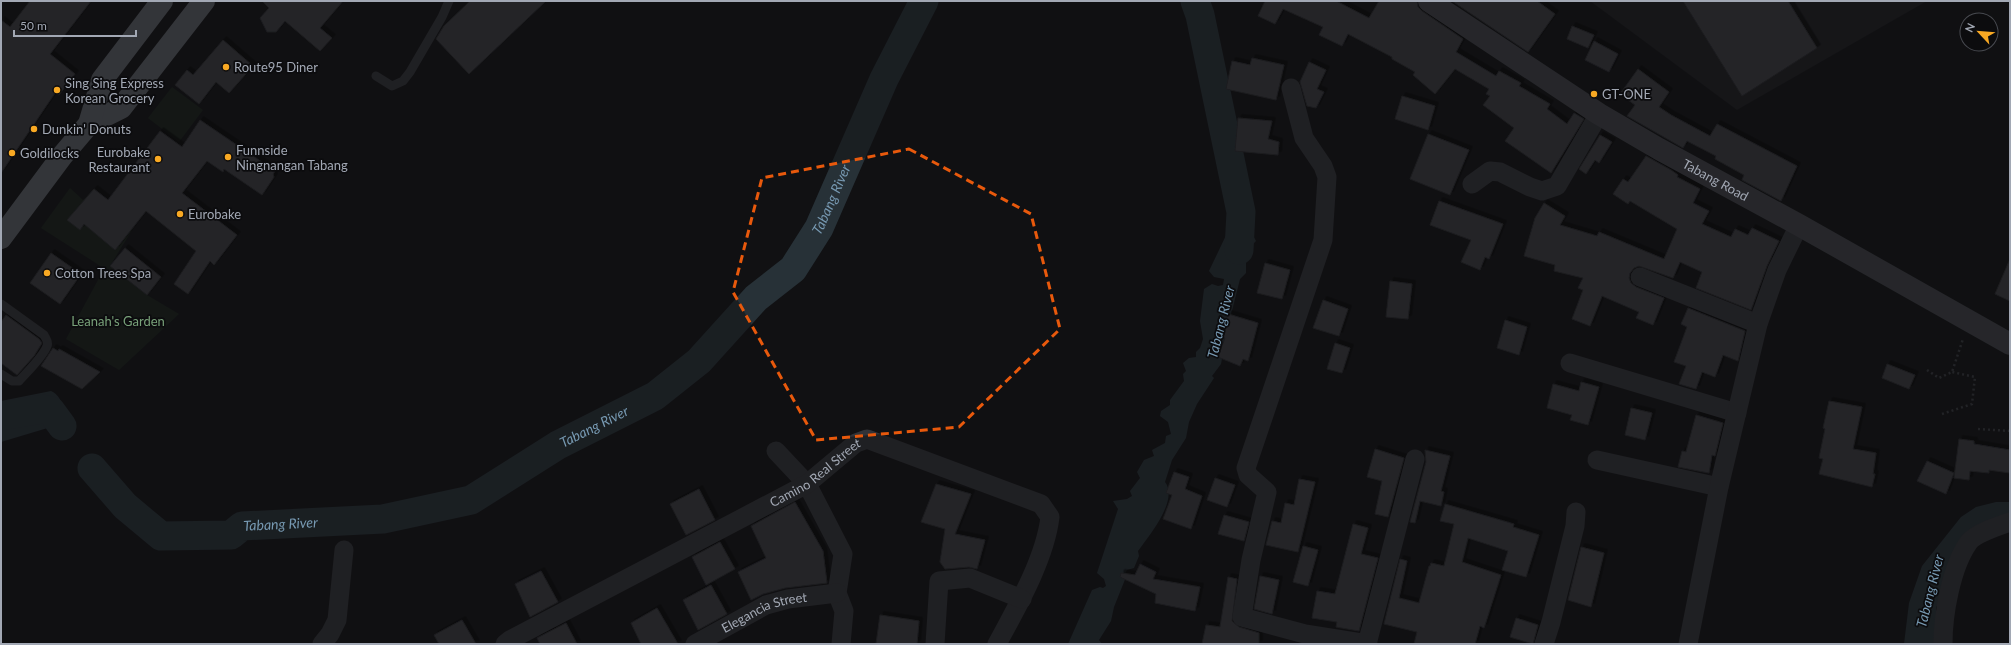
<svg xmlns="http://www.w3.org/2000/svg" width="2011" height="645" font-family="Lato,sans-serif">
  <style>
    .built { fill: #1d1d20 }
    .green { fill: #19211a }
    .water { fill: #273137 }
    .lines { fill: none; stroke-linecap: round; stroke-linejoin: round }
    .river { stroke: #273137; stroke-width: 29 }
    .building { fill: #3d3e43; stroke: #2b2b2f; filter: url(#shadow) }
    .path { stroke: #383a3f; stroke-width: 2.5; stroke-dasharray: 2 3; stroke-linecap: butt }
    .lane { stroke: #323338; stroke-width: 9 }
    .street { stroke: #323338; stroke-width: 19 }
    .secondary { stroke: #404248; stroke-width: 22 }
    .highway { stroke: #5e6269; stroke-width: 22 }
    .marked { fill: none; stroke: #e8590c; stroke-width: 3; stroke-dasharray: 8 5; stroke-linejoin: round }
    .poi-dot { fill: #f9a923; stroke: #0c0c0e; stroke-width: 1.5 }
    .labels { text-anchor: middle; stroke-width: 3.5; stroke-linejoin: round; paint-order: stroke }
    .poi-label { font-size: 13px; fill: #a2a8b4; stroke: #0c0c0e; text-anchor: start }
    .street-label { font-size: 13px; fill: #a2a8b4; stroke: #0c0c0e }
    .park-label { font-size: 13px; fill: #78a179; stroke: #0c0c0e }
    .water-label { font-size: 14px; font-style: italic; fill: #7799b2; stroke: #0c0c0e }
  </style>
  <defs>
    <filter id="shadow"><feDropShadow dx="3.5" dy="-3.5" stdDeviation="0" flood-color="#0009"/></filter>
  </defs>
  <rect width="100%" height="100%" fill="#111113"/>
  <polygon class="built" points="1590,1 1927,1 1737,110"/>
  <g class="green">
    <polygon points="172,87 203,110 179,142 148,118"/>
    <polygon points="70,188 83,200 94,189 137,222 110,266 147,295 179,314 119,370 66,339 98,280 102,267 41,228"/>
  </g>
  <g class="water">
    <path d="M 1241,212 L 1256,241 L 1246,251 L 1246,273 L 1240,279 L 1228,327 L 1221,364 L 1212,376 L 1214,378 L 1197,404 L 1189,422 L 1186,438 L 1172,460 L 1165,482 C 1179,500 1149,536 1138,551 L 1139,556 L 1134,568 L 1127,570 L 1125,574 L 1126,577 L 1114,607 L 1111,621 L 1099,640 L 1102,644 L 1068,644 L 1092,590 L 1100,587 L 1103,588 L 1106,586 L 1104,579 L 1097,573 L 1118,509 L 1113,501 L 1127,499 L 1132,496 L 1130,491 L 1140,478 L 1137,472 L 1144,460 L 1154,456 L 1152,450 L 1165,443 L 1166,436 L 1171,434 L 1168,422 L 1160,416 L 1161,411 L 1170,405 L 1170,400 L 1184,381 L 1183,374 L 1186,371 L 1183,363 L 1189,358 L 1196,357 L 1196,352 L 1200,348 L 1203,339 L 1200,321 L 1204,289 L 1212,284 L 1218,286 L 1223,285 L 1224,279 L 1214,277 L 1209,271 L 1230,227 Z"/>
    <path d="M 51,391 C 65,398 62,410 61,424 L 1,442 L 1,401 Z"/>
    <polygon points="92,468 103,470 110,475 126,492 128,500 134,502 143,513 146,512 151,519 156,516 161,526 172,524 178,527 189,523 244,525 229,536 205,535 200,540 195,540 190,534 182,538 157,535 152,529 147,528 147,522 143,520 138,520 130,509 126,509 123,505 111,509 107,503 96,494 89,481"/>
    <polygon points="1996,502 2010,502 2010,519 1953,566 1936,608 1936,644 1904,644 1909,603 1922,566 1961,517 1976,507"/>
  </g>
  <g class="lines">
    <g class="river">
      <polyline points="1195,1 1200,15 1241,212 1239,250"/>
      <polyline points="1,416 43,409 51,411 62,426"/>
      <path id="s1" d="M 92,468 L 125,506 L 161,536 L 231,535 L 242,526 L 383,519 L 471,500 L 558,445 L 655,396 L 699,361 L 756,298 L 793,269 L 819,228 L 884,79 L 924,1"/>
    </g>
  </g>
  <g class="building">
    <polygon points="30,1 91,1 50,54 75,74 59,95 55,93 1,173 1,20 10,27"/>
    <polygon points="262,1 343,1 320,28 332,38 320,51 285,21 276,32 267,32 260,18 269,8"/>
    <polygon points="470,1 546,1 469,74 436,39 444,26"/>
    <polygon points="1265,1 1336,1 1369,18 1379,1 1417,1 1418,7 1422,11 1463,39 1456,52 1496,76 1499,71 1521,83 1519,86 1550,104 1547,109 1567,124 1574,113 1584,119 1551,173 1505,141 1514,128 1483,105 1490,96 1486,94 1489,89 1455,69 1435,94 1413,75 1415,72 1392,59 1392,57 1348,34 1342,46 1319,35 1323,27 1283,9 1275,24 1258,16"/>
    <polygon points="1452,1 1537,1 1555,14 1528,52"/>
    <polygon points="1683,1 1788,1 1817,48 1742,96"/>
    <polygon points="1572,26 1594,35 1588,48 1567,39"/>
    <polygon points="223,40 253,66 229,93 216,82 199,104 175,85 187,70 193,75"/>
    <polygon points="1594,41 1618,54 1609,72 1585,60"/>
    <polygon points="1252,58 1284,65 1276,100 1226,89 1232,61 1250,65"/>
    <polygon points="1309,62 1326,70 1317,89 1324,92 1316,108 1307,106 1300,82"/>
    <polygon points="1638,69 1669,92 1659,107 1671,115 1710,136 1717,124 1797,166 1781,201 1742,180 1744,175 1715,159 1716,156 1687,141 1683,148 1627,116 1635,105 1620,94"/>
    <polygon points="1402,96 1435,106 1428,130 1395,119"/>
    <polygon points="1238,118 1272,121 1268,139 1279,142 1278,155 1235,151"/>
    <polygon points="200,120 275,171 273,174 274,177 262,195 224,169 223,172 207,161 182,193 237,235 214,265 210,261 188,294 174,284 196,251 146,211 115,250 84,224 80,230 67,220 94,189 108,200 160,131 182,147"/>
    <polygon points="1428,134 1469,150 1450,195 1410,179"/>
    <polygon points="1600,135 1612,142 1599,163 1595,160 1586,174 1579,169"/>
    <polygon points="1646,156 1671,170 1678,175 1677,177 1700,189 1693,203 1709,211 1702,224 1731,237 1735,229 1748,235 1752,228 1779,241 1767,266 1751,310 1696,288 1702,272 1680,262 1673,278 1639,266 1634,268 1630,273 1629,278 1631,283 1636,287 1664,298 1653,325 1636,318 1639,312 1602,296 1590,326 1572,319 1583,290 1578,288 1583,278 1554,271 1555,265 1524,256 1535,218 1544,203 1565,216 1560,225 1597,236 1599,232 1664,259 1677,229 1630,201 1628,204 1613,194 1623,179 1628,182"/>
    <polygon points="1439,201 1503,224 1489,259 1485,257 1480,270 1461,262 1471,240 1430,225"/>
    <polygon points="125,248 161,277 147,295 110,266"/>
    <polygon points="51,253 81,274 60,304 30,283"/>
    <polygon points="2010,259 2010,301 1995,294"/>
    <polygon points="1265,263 1290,270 1282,299 1257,293"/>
    <polygon points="1390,281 1412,284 1408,319 1386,317"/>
    <polygon points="1323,300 1348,309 1339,336 1313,328"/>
    <polygon points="1688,308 1745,331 1738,361 1723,355 1715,377 1702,372 1696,389 1679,384 1686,366 1674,362 1687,327 1681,324"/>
    <polygon points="1228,314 1258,323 1248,361 1243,359 1240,366 1218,357 1225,338 1222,337"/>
    <polygon points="6,315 39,339 42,343 34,356 17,375 1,363 1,322"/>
    <polygon points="1505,320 1527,327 1519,355 1497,348"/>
    <polygon points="1335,343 1350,348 1342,373 1327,369"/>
    <polygon points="53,348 58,351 59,349 100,372 82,389 41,366"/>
    <polygon points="1887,364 1915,375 1909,389 1882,378"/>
    <polygon points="1581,382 1599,387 1588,425 1570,420 1572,415 1547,408 1553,384 1579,391"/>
    <polygon points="1829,401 1862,407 1853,449 1876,453 1873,474 1875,474 1872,487 1819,474 1823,459 1819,458 1825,429 1823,428"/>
    <polygon points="1631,408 1652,413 1645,440 1625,435"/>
    <polygon points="1696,415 1723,423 1715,456 1712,455 1709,473 1678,467 1682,451 1686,452"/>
    <polygon points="1959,439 1974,441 1974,444 2010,450 2010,473 1989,470 1989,473 1970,471 1969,480 1954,478"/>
    <polygon points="1375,449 1404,458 1388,517 1375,514 1382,481 1367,477"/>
    <polygon points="1425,450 1450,456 1441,491 1444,492 1441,506 1420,501 1415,523 1410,522 1426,462"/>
    <polygon points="1927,461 1954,473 1946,494 1917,481"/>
    <polygon points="1174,472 1189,477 1185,489 1202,496 1191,529 1163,519 1172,495 1166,493"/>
    <polygon points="1215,478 1235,485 1227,507 1207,500"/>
    <polygon points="1299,479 1315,482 1298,552 1266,545 1272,521 1281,523 1285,503 1294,505"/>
    <polygon points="936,484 971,494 955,534 985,540 977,569 969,567 945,569 940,562 945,529 921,522"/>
    <polygon points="699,489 715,520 686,535 670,504"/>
    <polygon points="795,502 823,551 827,583 785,588 763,594 751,600 738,572 766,558 751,526"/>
    <polygon points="1445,504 1514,524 1513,527 1539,535 1526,577 1502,570 1508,551 1468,538 1462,562 1501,575 1484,628 1480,626 1475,644 1414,644 1417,632 1384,624 1400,559 1407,561 1399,598 1419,603 1429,566 1430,566 1431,563 1444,566 1454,524 1440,521"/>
    <polygon points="1224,515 1249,522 1244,541 1218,534"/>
    <polygon points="1353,524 1368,528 1361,554 1378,558 1359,631 1336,627 1337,622 1312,618 1317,591 1335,594"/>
    <polygon points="720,542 735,569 706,585 692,557"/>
    <polygon points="1303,546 1318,550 1308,586 1293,582"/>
    <polygon points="1581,547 1604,553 1591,607 1568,600"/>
    <polygon points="1140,564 1156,572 1153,579 1200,587 1195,611 1155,603 1156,594 1120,577 1121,573 1135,575"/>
    <polygon points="541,571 558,602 530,617 515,584"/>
    <polygon points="1260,576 1279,580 1272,614 1254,609"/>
    <polygon points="1228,577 1237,579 1232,621 1239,627 1259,633 1259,644 1202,644 1206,625 1220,627"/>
    <polygon points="711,585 727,614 698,630 683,600"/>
    <polygon points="657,608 678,644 641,644 631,623"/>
    <polygon points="880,615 919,621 917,644 876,644"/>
    <polygon points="1516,618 1538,625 1533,644 1510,637"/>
    <polygon points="462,620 476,644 439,644 434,635"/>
    <polygon points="566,623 577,644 540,644 537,638"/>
  </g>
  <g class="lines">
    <g class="path">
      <polyline points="1927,370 1939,378 1952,372 1963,339"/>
      <polyline points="1942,414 1972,404 1975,377 1952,372"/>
      <polyline points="1978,429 2010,431"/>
    </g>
    <g class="lane">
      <polyline points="376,76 392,86 403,81 410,72 442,17 449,1"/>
      <path d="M 1,304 L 44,335 C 46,339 49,342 47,346 C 43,357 27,372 19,381 L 12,381 L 1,374"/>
    </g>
    <g class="street">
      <polyline points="1291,88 1304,138 1323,166 1327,177 1323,240 1246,468 1248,475 1267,492 1251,560 1242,617 1305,634 1368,644"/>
      <polyline points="1472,184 1490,171 1500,172 1530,187 1542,191 1557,186 1599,114"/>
      <polyline points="1640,277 1758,324"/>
      <polyline points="1570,363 1737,413"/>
      <polyline points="776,451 807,484 843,554 837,593 844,611 841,644"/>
      <polyline points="1597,460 1719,487"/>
      <polyline points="322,644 330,634 337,620 344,550"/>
      <path id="s2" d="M 505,644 L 510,640 L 807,484 L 856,443 L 867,439 L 1041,504 L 1050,517 C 1045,559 1017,607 997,644"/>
      <path id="s3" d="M 695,644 L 766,605 L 788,599 L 837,593"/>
      <polyline points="935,644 939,581 970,578 1022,599"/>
      <polyline points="1367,644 1415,459"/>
      <polyline points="1544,644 1551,622 1575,526 1576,512"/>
      <polyline points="1688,644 1719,487 1758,324 1777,270 1799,225"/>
      <path d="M 1943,644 C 1943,615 1951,567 1969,542 C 1976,533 1999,526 2010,522"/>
    </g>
    <path class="secondary" id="s4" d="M 1429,1 L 1599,114 L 1659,149 L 1799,225 L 2010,344"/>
    <g class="highway">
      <polyline points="89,124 121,108 204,1"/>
      <polyline points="1,238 62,156 89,124 102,80 162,1"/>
    </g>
  </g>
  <path d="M0 0H2011V645H0ZM 909,149 L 1031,214 L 1060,329 L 959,427 L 816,440 L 733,292 L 762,178 Z" fill="#111113" fill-opacity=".55" fill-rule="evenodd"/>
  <path class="marked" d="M 909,149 L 1031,214 L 1060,329 L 959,427 L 816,440 L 733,292 L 762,178 Z"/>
  <g class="poi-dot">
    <circle cx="226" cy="67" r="4"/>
    <circle cx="57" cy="90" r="4"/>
    <circle cx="1594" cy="94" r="4"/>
    <circle cx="34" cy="129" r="4"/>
    <circle cx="12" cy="153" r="4"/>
    <circle cx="228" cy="157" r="4"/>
    <circle cx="158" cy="159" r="4"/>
    <circle cx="180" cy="214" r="4"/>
    <circle cx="47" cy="273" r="4"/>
  </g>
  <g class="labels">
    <g class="poi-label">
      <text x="234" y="72">Route95 Diner</text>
      <text x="65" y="88">Sing Sing Express<tspan x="65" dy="15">Korean Grocery</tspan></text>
      <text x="1602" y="99">GT-ONE</text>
      <text x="42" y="134">Dunkin' Donuts</text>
      <text x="236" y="155">Funnside<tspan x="236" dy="15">Ningnangan Tabang</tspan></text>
      <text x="150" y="157" text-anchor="end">Eurobake<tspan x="150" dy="15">Restaurant</tspan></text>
      <text x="20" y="158">Goldilocks</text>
      <text x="188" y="219">Eurobake</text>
      <text x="55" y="278">Cotton Trees Spa</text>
    </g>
    <g class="street-label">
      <text dy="5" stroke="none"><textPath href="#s4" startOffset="338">Tabang Road</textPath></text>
      <text dy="5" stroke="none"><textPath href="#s2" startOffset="355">Camino Real Street</textPath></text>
      <text dy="5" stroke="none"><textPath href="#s3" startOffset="77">Elegancia Street</textPath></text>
    </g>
    <g class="park-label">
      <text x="118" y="326">Leanah's Garden</text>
    </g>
    <g class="water-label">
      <text dy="5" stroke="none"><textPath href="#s1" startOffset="892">Tabang River</textPath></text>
      <text transform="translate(1221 322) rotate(-76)" y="5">Tabang River</text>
      <text dy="5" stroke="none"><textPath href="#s1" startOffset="556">Tabang River</textPath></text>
      <text dy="5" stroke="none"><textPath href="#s1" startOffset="220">Tabang River</textPath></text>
      <text transform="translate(1930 591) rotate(-76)" y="5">Tabang River</text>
    </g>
  </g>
  <rect width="2011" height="645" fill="none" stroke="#a2a8b4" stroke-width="4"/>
  <g transform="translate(1979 32) rotate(296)"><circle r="19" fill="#0c0c0e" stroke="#484a50"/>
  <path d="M0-3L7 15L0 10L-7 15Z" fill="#f9a923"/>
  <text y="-6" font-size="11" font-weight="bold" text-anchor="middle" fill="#a2a8b4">N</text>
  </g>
  <path d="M14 30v6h122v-6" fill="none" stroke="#a2a8b4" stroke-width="2"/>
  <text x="20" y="30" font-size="12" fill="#a2a8b4" stroke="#0c0c0e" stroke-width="3" paint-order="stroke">50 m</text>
</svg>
